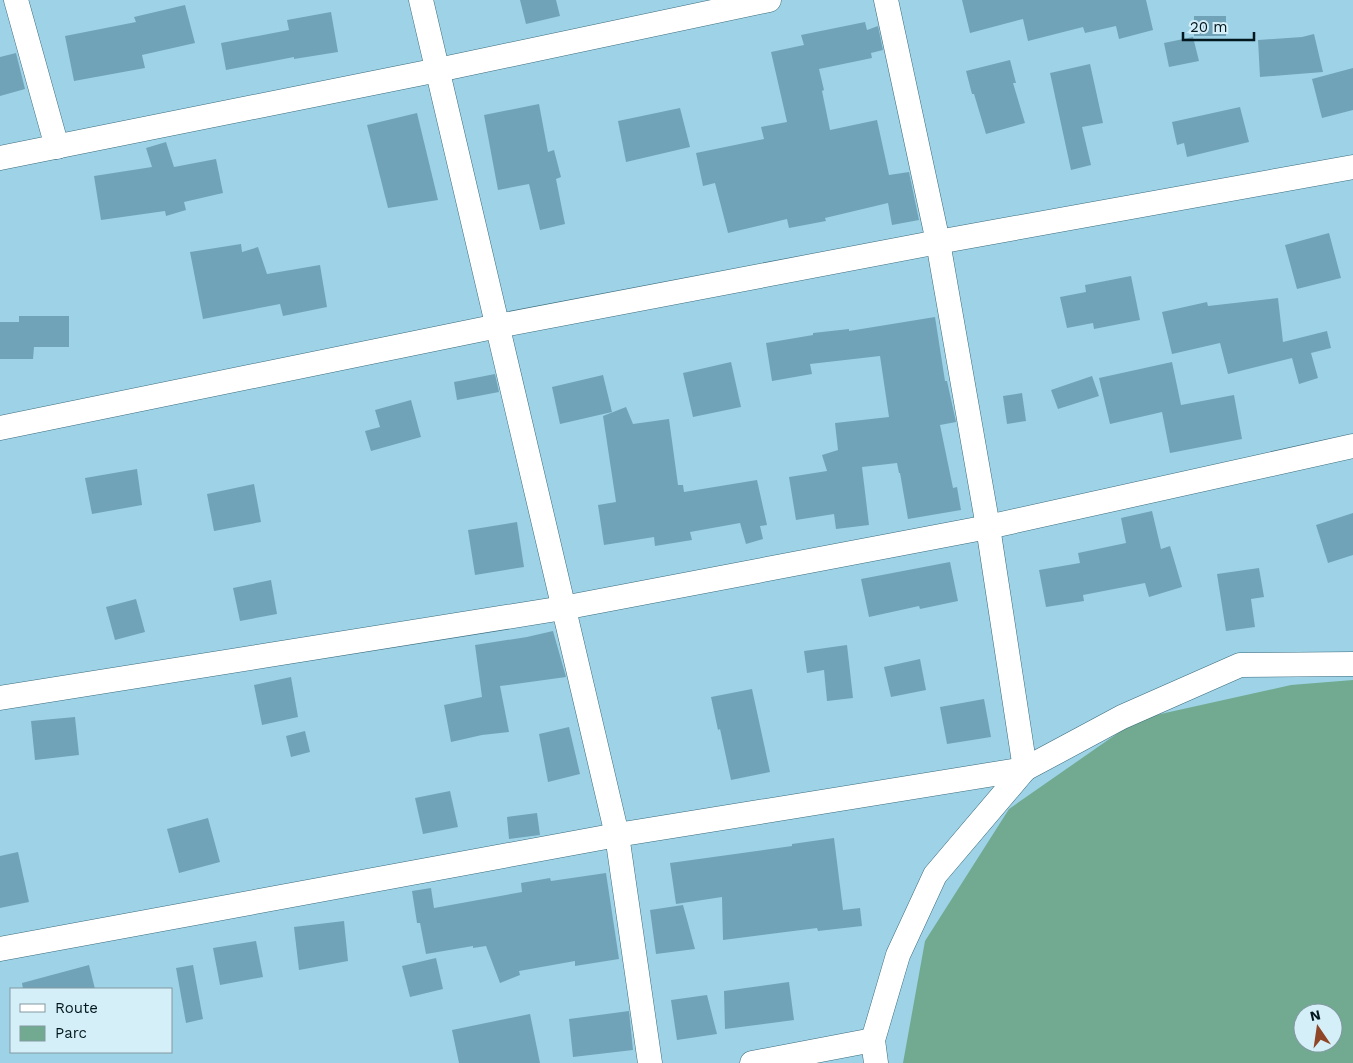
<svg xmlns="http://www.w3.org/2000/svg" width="1353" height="1063" font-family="'Work Sans',sans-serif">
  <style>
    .green { fill: #71aa90; fill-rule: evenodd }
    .building { fill: #70a3b7 }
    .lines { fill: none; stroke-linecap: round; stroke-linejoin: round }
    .minor-casing { stroke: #396b7d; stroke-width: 25 }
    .minor { stroke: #fff; stroke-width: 24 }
  </style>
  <rect width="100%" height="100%" fill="#9ed3e7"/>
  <path class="green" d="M 1353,680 L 1353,1063 L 903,1063 L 925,941 L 1009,809 L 1138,719 L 1291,685 ZM 1303,1013 L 1333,1013 L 1333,1043 L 1303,1043 Z"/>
  <g class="building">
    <polygon points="520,0 556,0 560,16 526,24"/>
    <polygon points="962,0 1146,0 1153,30 1119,39 1116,26 1085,33 1083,27 1028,41 1023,19 970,33"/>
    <polygon points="185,5 195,43 142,55 145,68 74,81 65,36 136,22 134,17"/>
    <polygon points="331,12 338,52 294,59 294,57 226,70 221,43 289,30 287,20"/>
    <rect x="1194" y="16" width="32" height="20"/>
    <polygon points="865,22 867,30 878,26 883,50 871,53 872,58 819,69 824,90 822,91 830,130 877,120 889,175 909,172 919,220 892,225 888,203 825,218 826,221 789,228 787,219 728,233 715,183 703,186 696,153 764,139 761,127 787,122 771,52 804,45 801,35"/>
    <polygon points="1314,34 1323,72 1260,77 1258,40 1302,37"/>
    <polygon points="1193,37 1199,61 1169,67 1164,43"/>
    <polygon points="16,53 25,89 0,96 0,57"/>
    <polygon points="1010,60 1016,83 1013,83 1025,123 986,134 974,94 972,94 966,71"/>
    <polygon points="1090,64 1103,123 1082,127 1091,165 1071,170 1050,73"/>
    <polygon points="1353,68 1353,110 1322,118 1312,79"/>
    <polygon points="539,104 548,152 554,150 561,177 556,179 565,224 540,230 529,184 498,190 484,115"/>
    <polygon points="1240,107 1249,142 1187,157 1184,143 1177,145 1172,122"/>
    <polygon points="680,108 690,147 626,162 618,121"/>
    <polygon points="417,113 438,200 388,208 367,125"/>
    <polygon points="166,142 174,167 216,159 223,193 184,202 186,210 166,216 165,211 101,220 94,176 152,167 146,148"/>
    <polygon points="1329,233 1341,278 1297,289 1285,245"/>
    <polygon points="241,244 242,252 258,247 267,274 320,265 327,307 283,316 280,304 203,319 190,252"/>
    <polygon points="1131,276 1140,320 1094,329 1093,323 1067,328 1060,297 1086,292 1085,285"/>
    <polygon points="1278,298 1283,342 1327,331 1331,348 1311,353 1318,378 1299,384 1292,358 1228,374 1220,343 1172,354 1162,312 1207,302 1208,306"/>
    <polygon points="19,316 69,316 69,347 34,347 33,359 0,359 0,322 19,322"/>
    <polygon points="935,317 945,381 947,381 956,422 940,425 953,488 957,487 961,510 908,519 900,473 899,473 897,463 862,467 869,525 836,529 834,514 796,520 789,477 827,471 822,455 838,450 835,423 889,417 880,356 810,364 812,374 772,381 766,343 813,335 813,333 849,329 849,331"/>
    <polygon points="731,362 741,407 693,417 683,373"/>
    <polygon points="1172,362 1181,405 1234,395 1242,439 1170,453 1162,412 1110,424 1099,378"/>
    <polygon points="495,374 499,392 457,400 454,382"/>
    <polygon points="603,375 612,412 560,424 552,387"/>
    <polygon points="1092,376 1099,396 1058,409 1051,390"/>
    <polygon points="1022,393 1026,421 1007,424 1003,396"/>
    <polygon points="411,400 421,437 371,451 365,431 380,427 375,410"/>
    <polygon points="626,407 633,424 669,419 678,485 683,485 684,492 757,480 767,525 760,526 763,539 746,544 740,523 690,532 692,540 655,546 654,537 604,545 598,505 616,502 603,416"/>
    <polygon points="137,469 142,505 92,514 85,478"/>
    <polygon points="254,484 261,522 214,531 207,494"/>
    <polygon points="1152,511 1161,549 1170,546 1182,587 1149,597 1145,583 1083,595 1084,601 1046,607 1039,570 1080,563 1078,553 1126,543 1121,518"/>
    <polygon points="1353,513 1353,555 1328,563 1316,525"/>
    <polygon points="517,522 524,567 475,575 468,530"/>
    <polygon points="950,562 958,601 920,609 919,606 869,617 861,579"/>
    <polygon points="1259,568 1264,597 1251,599 1255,627 1226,631 1217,574"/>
    <polygon points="271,580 277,614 240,621 233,588"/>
    <polygon points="136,599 145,632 115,640 106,607"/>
    <polygon points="553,631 566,677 500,686 509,732 482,735 451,742 444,705 482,697 475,645 527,637"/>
    <polygon points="847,645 853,698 827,701 824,670 807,673 804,651"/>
    <polygon points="920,659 926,690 891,697 884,667"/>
    <polygon points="291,677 298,717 262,725 254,685"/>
    <polygon points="752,689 770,772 731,780 720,729 718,730 711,697"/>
    <polygon points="984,699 991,737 947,744 940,707"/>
    <polygon points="75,717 79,755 35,760 31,721"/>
    <polygon points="569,727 580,774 548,782 539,734"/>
    <polygon points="305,731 310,752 291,757 286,736"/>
    <polygon points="450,791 458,827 423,834 415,798"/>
    <polygon points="537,813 540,835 509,839 507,817"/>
    <polygon points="208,818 220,862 179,873 167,829"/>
    <polygon points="834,838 843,910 860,908 862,926 818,931 817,928 723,940 722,897 676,904 670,863 792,846 792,844"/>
    <polygon points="18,852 29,902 0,908 0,856"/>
    <polygon points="606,873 619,959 575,966 575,961 519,971 520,975 500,983 486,946 473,948 473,946 426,954 420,923 417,923 412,891 431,888 434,908 522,892 521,883 550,878 551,881"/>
    <polygon points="683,905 695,949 656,954 650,910"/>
    <polygon points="344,921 348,961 299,970 294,927"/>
    <polygon points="256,941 263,977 220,985 213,948"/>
    <polygon points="436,958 443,989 410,997 402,966"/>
    <polygon points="89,965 95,989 23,989 22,983"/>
    <polygon points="193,965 203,1019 186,1023 176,968"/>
    <polygon points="789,982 794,1020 725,1029 724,991"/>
    <polygon points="707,995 717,1034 677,1040 671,1000"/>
    <polygon points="629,1011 633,1050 573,1057 569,1019"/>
    <polygon points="530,1014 540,1063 459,1063 452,1030"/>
  </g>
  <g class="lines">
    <g class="minor-casing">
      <g id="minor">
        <polyline points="16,0 57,147"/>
        <polyline points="421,0 617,835 650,1063"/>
        <polyline points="0,158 438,70 769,0"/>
        <polyline points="0,428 498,326 938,242 1353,167"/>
        <polyline points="0,698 563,608 988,527 1353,446"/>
        <polyline points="0,949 617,835 1025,769 1122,717 1240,665 1353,664"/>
        <polyline points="752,1063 873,1040"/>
        <polyline points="876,1063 873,1040 898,955 935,875 1025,769 988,527 938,242 886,0"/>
      </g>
    </g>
    <use href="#minor" class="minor"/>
  </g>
  <rect x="10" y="988" width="162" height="65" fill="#d5eff9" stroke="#8199a1"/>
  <rect x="20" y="1004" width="25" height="8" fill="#ffffff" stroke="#8199a1"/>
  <text x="55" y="1013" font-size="15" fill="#03171e">Route</text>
  <rect x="20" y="1026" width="25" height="15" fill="#71aa90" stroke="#8199a1"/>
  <text x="55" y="1038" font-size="15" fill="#03171e">Parc</text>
  <g transform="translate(1318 1028) rotate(347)"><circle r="24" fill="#d5eff9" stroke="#8199a1"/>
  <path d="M0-4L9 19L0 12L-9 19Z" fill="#8e4626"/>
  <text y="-8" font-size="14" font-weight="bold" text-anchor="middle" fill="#03171e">N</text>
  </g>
  <path d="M1183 32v8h71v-8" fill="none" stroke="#03171e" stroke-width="2.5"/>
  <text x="1190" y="32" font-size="15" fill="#03171e" stroke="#d5eff9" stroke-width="4" paint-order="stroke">20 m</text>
</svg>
